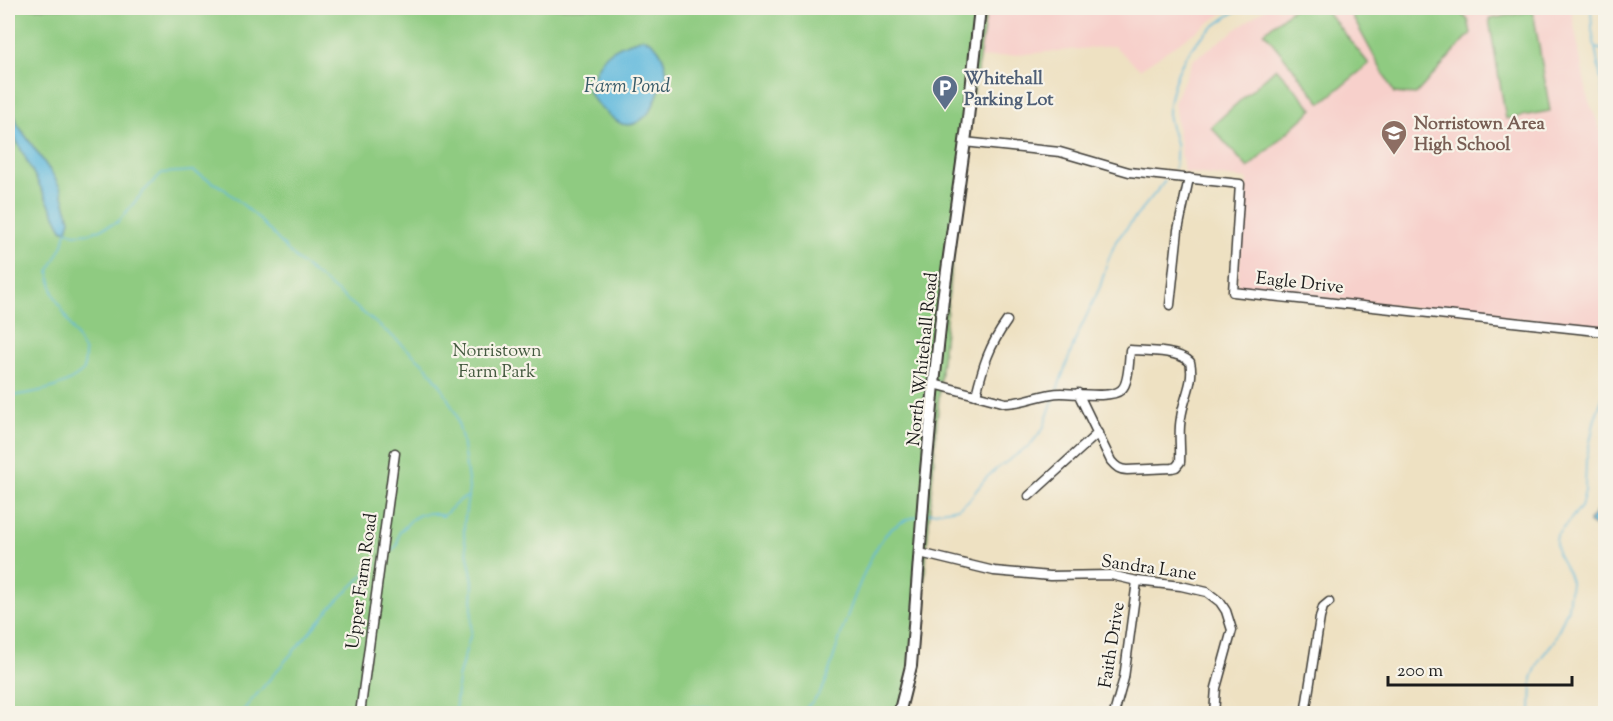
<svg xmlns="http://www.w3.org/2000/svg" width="1613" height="721" font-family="'Sorts Mill Goudy',serif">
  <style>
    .built { fill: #f7d0cb }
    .green { fill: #8fcb81; stroke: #56744e; stroke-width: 1.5 }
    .water { fill: #60b9dd; stroke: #3e6a7c; stroke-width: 1.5 }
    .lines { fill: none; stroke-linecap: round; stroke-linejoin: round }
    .stream { stroke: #60b9dd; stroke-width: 1.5 }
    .minor-casing { stroke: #3c3a35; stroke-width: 11 }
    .major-casing { stroke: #3c3a35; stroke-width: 14 }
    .minor { stroke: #fff; stroke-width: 8 }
    .major { stroke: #fff; stroke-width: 10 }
    .labels { text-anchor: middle; stroke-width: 4.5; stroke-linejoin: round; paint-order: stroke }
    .service-label { font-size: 18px; font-weight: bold; fill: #4e5e75; stroke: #f7f3e8; text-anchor: start }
    .education-label { font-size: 18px; font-weight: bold; fill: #785e54; stroke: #f7f3e8; text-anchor: start }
    .street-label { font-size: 18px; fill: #1c1c1c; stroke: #f7f3e8 }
    .park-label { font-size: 18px; fill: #44593f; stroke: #f7f3e8 }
    .water-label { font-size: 20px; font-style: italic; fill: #375b69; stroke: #f7f3e8 }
  </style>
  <rect width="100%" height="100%" fill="#f7f3e8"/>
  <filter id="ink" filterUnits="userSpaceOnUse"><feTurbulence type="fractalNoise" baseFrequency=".0167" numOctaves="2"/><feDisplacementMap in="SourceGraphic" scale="12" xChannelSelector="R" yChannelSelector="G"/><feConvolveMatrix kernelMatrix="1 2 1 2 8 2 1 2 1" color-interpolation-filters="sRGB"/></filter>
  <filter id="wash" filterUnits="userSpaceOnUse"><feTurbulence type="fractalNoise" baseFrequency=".008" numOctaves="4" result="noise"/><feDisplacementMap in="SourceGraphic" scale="24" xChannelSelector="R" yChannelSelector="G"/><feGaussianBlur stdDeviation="1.35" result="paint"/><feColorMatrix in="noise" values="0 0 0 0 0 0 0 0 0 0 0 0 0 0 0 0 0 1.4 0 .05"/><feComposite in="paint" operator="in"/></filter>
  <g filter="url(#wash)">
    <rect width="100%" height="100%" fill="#eee1c2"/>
    <g class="built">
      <polygon points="987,8 1231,8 1140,69 1114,46 980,58"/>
      <polygon points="1266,8 1571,8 1588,99 1605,140 1605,328 1237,289 1247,179 1184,172 1174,103 1193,60"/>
    </g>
    <g class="green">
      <polygon points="8,8 987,8 970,115 953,250 941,370 924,584 916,654 901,713 8,713"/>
      <polygon points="1294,8 1324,8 1369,64 1321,103 1264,32"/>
      <polygon points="1357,8 1455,8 1468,20 1471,33 1415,95 1394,93 1350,12"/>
      <polygon points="1533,11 1550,111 1506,119 1489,19"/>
      <polygon points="1276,68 1313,109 1248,168 1211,127"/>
    </g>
    <g class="water">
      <path d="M 643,38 C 659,43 665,59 667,74 C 656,90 657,113 636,123 C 632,125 626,125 622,124 C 613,120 588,98 588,88 C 588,84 592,79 594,75 C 596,70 599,64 603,59 C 612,47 629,43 643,38 Z"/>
      <polygon points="8,66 11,103 18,125 53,175 61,189 70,220 67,230 63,230 61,227 8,124"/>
      <path d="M 1605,445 L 1606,528 C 1599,529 1592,526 1589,521 C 1594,514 1601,508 1604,500 C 1609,482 1599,463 1605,445 Z"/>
    </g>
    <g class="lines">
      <g class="stream">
        <polyline points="1591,8 1592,30 1606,109"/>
        <polyline points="1596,48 1606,51"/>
        <path d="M 1175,168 C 1176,160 1177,152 1176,145 C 1174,134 1169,124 1168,113 C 1168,104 1171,94 1173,86 C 1184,47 1208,28 1241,8"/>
        <polyline points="67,230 74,234 91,233 118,222 144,191 162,173 193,171 223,188 256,216 296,259 397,340 426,366 441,386 456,414 462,439 469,488 464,524 464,536 473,581 471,633 458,678 455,714"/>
        <polyline points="1057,390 1076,338 1100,287 1107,263 1116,241 1165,181"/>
        <path d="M 8,400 L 13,396 C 39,391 64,389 84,370 L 85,352 L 53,293 L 49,271 L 63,245 L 66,231"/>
        <polyline points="928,513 958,508 968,501 986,478 995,470 1030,445 1043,429 1054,397"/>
        <polyline points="384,556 397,546 399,533 412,519 421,514 431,513 443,516 460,500 467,497"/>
        <polyline points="240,714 333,605 376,563"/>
        <polyline points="669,714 687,707 709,707 753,714"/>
        <path d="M 796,714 C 809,707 819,697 825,684 C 836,650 846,616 860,583 C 866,568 873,551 883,538 C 891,527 905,519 918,516"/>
        <polyline points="1531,714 1532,678 1540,659 1554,641 1568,608 1571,582 1568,573 1557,553 1556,542 1557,535 1581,507 1585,491 1586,461 1595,418 1604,394 1602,352 1606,343"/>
      </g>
    </g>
  </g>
  <g filter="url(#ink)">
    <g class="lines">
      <g class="minor-casing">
        <g id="minor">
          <polyline points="964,142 1060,152 1129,172 1240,184 1233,292 1606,332"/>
          <polyline points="1170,305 1178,230 1189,178"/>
          <path d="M 934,384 L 1006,403 C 1025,403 1042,393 1061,393 C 1075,393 1111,399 1121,390 C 1129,384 1129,360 1130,350 C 1147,351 1178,350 1190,362 C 1195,382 1183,399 1181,418 C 1178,432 1181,448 1180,462 L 1176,467 L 1172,468 L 1127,470 C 1120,470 1116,467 1111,461 L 1078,393"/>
          <path d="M 976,395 C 983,366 989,346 1007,321"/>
          <polyline points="1029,496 1098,433"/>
          <polyline points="920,553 994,571 1050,576 1111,575 1137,581 1181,586 1207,592 1220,602 1226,611 1232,630 1216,688 1214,714"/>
          <polyline points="360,714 395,453"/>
          <polyline points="1023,714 1044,714"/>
          <polyline points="1114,714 1124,678 1137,581"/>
          <polyline points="1305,714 1320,618 1323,607 1329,602"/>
        </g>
      </g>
      <g class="major-casing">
        <polyline id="major" points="899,714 911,666 924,492 934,384 943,299 967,127 980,8"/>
      </g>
      <use href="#minor" class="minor"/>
      <use href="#major" class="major"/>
    </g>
  </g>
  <defs>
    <g id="parking-pin" transform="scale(1.35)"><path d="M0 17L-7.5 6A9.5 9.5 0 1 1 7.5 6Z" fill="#5c6f8a" stroke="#f7f3e8"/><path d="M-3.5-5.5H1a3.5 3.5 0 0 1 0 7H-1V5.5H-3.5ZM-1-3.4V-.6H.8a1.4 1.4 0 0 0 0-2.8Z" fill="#fff"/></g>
    <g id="school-pin" transform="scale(1.35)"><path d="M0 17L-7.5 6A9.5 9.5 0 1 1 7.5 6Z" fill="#8d6e63" stroke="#f7f3e8"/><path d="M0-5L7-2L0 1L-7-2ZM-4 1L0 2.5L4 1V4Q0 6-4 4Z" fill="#fff"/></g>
  </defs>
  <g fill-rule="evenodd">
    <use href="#parking-pin" x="945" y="88"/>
    <use href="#school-pin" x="1394" y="133"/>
  </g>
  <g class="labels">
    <g class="service-label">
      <text x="964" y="84">Whitehall<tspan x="964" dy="21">Parking Lot</tspan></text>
    </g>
    <g class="education-label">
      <text x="1414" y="129">Norristown Area<tspan x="1414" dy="21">High School</tspan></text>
    </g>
    <g class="street-label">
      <text transform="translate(1300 282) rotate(6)" y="6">Eagle Drive</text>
      <text transform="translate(922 359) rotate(-84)" y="6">North Whitehall Road</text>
      <text transform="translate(1149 567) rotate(8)" y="6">Sandra Lane</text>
      <text transform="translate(361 581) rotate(-82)" y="6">Upper Farm Road</text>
      <text transform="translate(1111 645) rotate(-81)" y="6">Faith Drive</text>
    </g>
    <g class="park-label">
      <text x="497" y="356">Norristown<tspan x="497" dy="21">Farm Park</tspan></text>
    </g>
    <g class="water-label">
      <text x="627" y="92">Farm Pond</text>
    </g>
  </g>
  <rect width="1613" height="721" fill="none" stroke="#f7f3e8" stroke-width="30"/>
  <path d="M1388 676v9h184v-9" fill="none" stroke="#1c1c1c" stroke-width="3"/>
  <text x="1397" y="676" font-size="18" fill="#1c1c1c" stroke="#f7f3e8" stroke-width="4.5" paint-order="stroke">200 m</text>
</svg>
